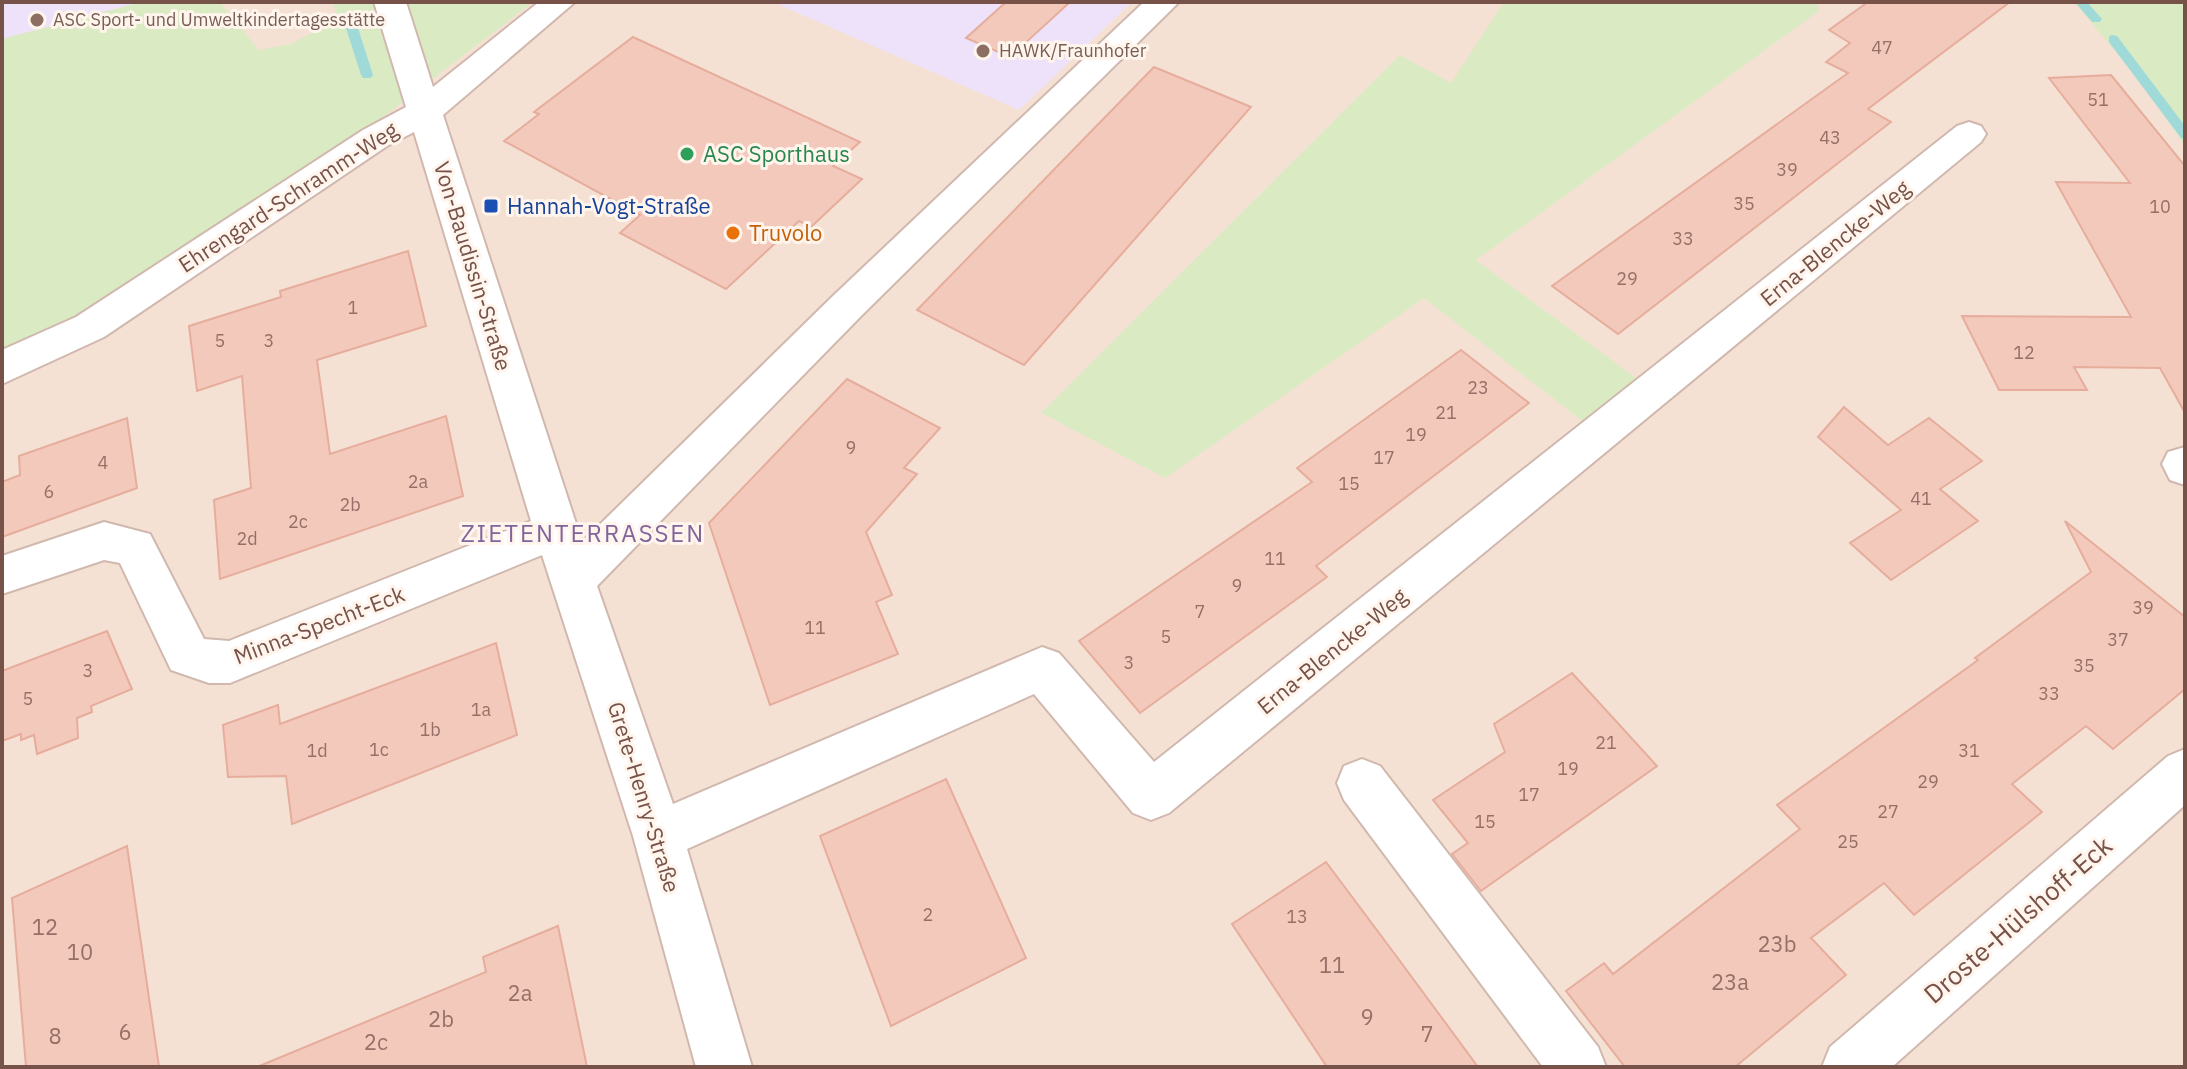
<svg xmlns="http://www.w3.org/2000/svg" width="2187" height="1069" font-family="'IBM Plex Sans',sans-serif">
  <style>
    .residential { fill: #f5e1d4 }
    .education { fill: #ede2f9 }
    .green { fill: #daebc3 }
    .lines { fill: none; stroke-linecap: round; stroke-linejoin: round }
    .stream { fill: #9fdad9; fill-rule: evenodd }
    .building { fill: #f3c9bc; stroke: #e6ad9c; stroke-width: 2 }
    .minor-casing { stroke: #d1b8ae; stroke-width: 4 }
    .minor { fill: #fff; fill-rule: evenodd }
    .education-dot { fill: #8d6e63; stroke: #fff5ed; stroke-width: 3 }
    .leisure-dot { fill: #2e9e5b; stroke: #fff5ed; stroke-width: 3 }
    .transit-dot { fill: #1a4fb4; stroke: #fff5ed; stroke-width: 3 }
    .food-dot { fill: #e8710a; stroke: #fff5ed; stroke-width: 3 }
    .labels { text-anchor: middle; stroke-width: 6; stroke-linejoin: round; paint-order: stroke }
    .far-education-label { font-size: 18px; fill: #785e54; stroke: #fff5ed; text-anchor: start }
    .number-label { font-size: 18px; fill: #967066 }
    .leisure-label { font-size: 22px; fill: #27864d; stroke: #fff5ed; text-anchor: start }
    .street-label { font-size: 22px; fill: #775249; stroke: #fff5ed }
    .transit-label { font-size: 22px; fill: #164399; stroke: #fff5ed; text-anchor: start }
    .food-label { font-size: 22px; fill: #c56008; stroke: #fff5ed; text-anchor: start }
    .near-number-label { font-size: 22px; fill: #967066 }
    .neighbourhood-label { font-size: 24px; letter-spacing: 2px; fill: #80659b; stroke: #fff5ed }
    .near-street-label { font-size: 26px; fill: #775249; stroke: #fff5ed }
  </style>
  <rect width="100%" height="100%" fill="#fdf0e6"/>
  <polygon class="residential" points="2,2 2147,2 2185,43 2185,1067 2,1067"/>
  <g class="education">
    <polygon points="2,2 141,2 2,39"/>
    <polygon points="773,2 1132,2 1019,110"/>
  </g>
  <g class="green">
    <polygon points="141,2 221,4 259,50 291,44 337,19 333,2 533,2 366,130 69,324 2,358 2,39"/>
    <polygon points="1504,2 1817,2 1819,11 1476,260 1636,378 1585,423 1424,298 1165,478 1041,413 1400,55 1451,83"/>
    <polygon points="2074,2 2185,2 2185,146 2139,80"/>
  </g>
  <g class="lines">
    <g class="stream">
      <polygon points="2075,2 2087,2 2102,19 2100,22 2092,22"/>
      <polygon points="352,24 358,28 373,75 371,78 363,78 361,75 346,28"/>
      <polygon points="2113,35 2117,36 2185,126 2185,139 2181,138 2109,42 2109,36"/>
    </g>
  </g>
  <g class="building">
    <polygon points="1006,2 1070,2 1010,57 966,38"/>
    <polygon points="1868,2 2010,2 1868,109 1891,122 1618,334 1552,286 1848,73 1826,62 1850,43 1829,30"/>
    <polygon points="633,37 860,142 833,166 862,179 811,227 799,221 726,289 620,233 640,215 504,141 539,114 534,112"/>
    <polygon points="1154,67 1251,107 1024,365 917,310"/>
    <polygon points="2111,75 2185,166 2185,413 2160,368 2074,367 2087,390 1999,390 1962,316 2131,317 2056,182 2130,183 2049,78"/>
    <polygon points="408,251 426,326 317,360 330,454 446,416 463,496 220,579 214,500 251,488 242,376 197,391 189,326 281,297 280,291"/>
    <polygon points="1461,350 1529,403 1316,566 1327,577 1140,713 1079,641 1312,482 1297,468"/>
    <polygon points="847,379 940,428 904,468 917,474 866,532 892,595 876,602 898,654 770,705 709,523"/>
    <polygon points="1844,407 1888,445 1929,418 1982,461 1940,489 1978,521 1891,580 1850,543 1901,510 1818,437"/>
    <polygon points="127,418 137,488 2,537 2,482 20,475 19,456"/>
    <polygon points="2065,521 2185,617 2185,689 2113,749 2086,726 2012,784 2042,812 1914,915 1884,883 1811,938 1846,975 1735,1067 1625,1067 1566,991 1604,963 1613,974 1800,829 1777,805 1978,660 1975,658 2091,572"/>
    <polygon points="107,631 132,689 91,706 92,712 77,718 78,738 37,754 34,735 21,740 21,734 2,741 2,671"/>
    <polygon points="496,643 517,735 292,824 286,776 228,777 223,725 278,705 280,724"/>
    <polygon points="1572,673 1657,766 1481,891 1452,854 1468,843 1433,800 1505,752 1494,724"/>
    <polygon points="946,779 1026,958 891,1026 820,836"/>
    <polygon points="127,846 159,1067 26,1067 12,898"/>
    <polygon points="1326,862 1397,957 1478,1067 1327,1067 1232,924"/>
    <polygon points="558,926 587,1067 257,1067 486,972 483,957"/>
  </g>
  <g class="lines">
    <g class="minor-casing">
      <g id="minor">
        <polygon points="374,2 406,2 433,87 539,2 575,2 443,115 582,542 833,296 1144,2 1179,2 861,316 597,586 673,804 1042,647 1059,653 1154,762 1957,126 1969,122 1981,126 1986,134 1981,142 1169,813 1151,820 1133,813 1034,694 687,849 752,1067 696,1067 633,836 542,555 230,683 209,683 171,670 120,563 104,560 2,594 2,556 104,522 150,534 204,639 229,641 531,521 414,132 387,146 104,337 2,384 2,350 76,317 363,130 406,107"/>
        <polygon points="2185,447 2185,485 2170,480 2162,464 2168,452"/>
        <polygon points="2185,749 2185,805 1892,1067 1822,1067 1830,1047 2168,756"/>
        <polygon points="1362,759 1380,766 1598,1047 1606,1067 1543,1067 1344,800 1337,783 1344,766"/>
      </g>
    </g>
    <use href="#minor" class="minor"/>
  </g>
  <g class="education-dot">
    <circle cx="37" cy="20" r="8"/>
    <circle cx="983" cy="51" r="8"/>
  </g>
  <circle class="leisure-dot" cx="687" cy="154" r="8"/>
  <rect class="transit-dot" x="483" y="198" width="16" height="16" rx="4"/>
  <circle class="food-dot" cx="733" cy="233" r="8"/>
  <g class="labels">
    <g class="far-education-label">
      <text x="53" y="26">ASC Sport- und Umweltkindertagesstätte</text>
      <text x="999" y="57">HAWK/Fraunhofer</text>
    </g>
    <g class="number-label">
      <text x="1882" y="54">47</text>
      <text x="2098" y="106">51</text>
      <text x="1830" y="144">43</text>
      <text x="1787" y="176">39</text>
      <text x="1744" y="210">35</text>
      <text x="2160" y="213">10</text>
      <text x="1683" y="245">33</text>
      <text x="1627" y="285">29</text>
      <text x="353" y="314">1</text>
      <text x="220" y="347">5</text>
      <text x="269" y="347">3</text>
      <text x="2024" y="359">12</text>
      <text x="1478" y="394">23</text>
      <text x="1446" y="419">21</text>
      <text x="1416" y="441">19</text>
      <text x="851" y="454">9</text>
      <text x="1384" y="464">17</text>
      <text x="103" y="469">4</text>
      <text x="418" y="488">2a</text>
      <text x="1349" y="490">15</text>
      <text x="49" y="498">6</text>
      <text x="1921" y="505">41</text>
      <text x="350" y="511">2b</text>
      <text x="298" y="528">2c</text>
      <text x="247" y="545">2d</text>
      <text x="1275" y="565">11</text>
      <text x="1237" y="592">9</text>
      <text x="2143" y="614">39</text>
      <text x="1200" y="618">7</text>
      <text x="815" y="634">11</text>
      <text x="1166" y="643">5</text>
      <text x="2118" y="646">37</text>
      <text x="1129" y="669">3</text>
      <text x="2084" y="672">35</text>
      <text x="88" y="677">3</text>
      <text x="2049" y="700">33</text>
      <text x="28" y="705">5</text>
      <text x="481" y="716">1a</text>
      <text x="430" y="736">1b</text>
      <text x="1606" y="749">21</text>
      <text x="379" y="756">1c</text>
      <text x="317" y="757">1d</text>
      <text x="1969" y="757">31</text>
      <text x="1568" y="775">19</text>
      <text x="1928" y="788">29</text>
      <text x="1529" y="801">17</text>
      <text x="1888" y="818">27</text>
      <text x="1485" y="828">15</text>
      <text x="1848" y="848">25</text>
      <text x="928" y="921">2</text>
      <text x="1297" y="923">13</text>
    </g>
    <g class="leisure-label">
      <text x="703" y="162">ASC Sporthaus</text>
    </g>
    <g class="street-label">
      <text transform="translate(288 197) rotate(-33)" y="8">Ehrengard-Schramm-Weg</text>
      <text transform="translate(1835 243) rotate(-39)" y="8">Erna-Blencke-Weg</text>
      <text transform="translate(473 266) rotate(73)" y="8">Von-Baudissin-Straße</text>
      <text transform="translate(319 625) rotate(-21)" y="8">Minna-Specht-Eck</text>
      <text transform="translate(1332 651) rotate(-39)" y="8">Erna-Blencke-Weg</text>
      <text transform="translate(644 797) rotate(73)" y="8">Grete-Henry-Straße</text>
    </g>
    <g class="transit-label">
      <text x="507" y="214">Hannah-Vogt-Straße</text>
    </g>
    <g class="food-label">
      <text x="749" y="241">Truvolo</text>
    </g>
    <g class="near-number-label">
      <text x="45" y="935">12</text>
      <text x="1777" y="952">23b</text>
      <text x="80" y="960">10</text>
      <text x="1332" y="973">11</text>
      <text x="1730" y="990">23a</text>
      <text x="520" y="1001">2a</text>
      <text x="1367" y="1025">9</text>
      <text x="441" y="1027">2b</text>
      <text x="125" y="1040">6</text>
      <text x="1427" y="1042">7</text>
      <text x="55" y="1044">8</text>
      <text x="376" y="1050">2c</text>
    </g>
    <g class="neighbourhood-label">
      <text x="583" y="542">ZIETENTERRASSEN</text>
    </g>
    <g class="near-street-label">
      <text transform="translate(2018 920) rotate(-41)" y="9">Droste-Hülshoff-Eck</text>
    </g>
  </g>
  <rect width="2187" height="1069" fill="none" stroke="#775249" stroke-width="8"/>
</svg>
